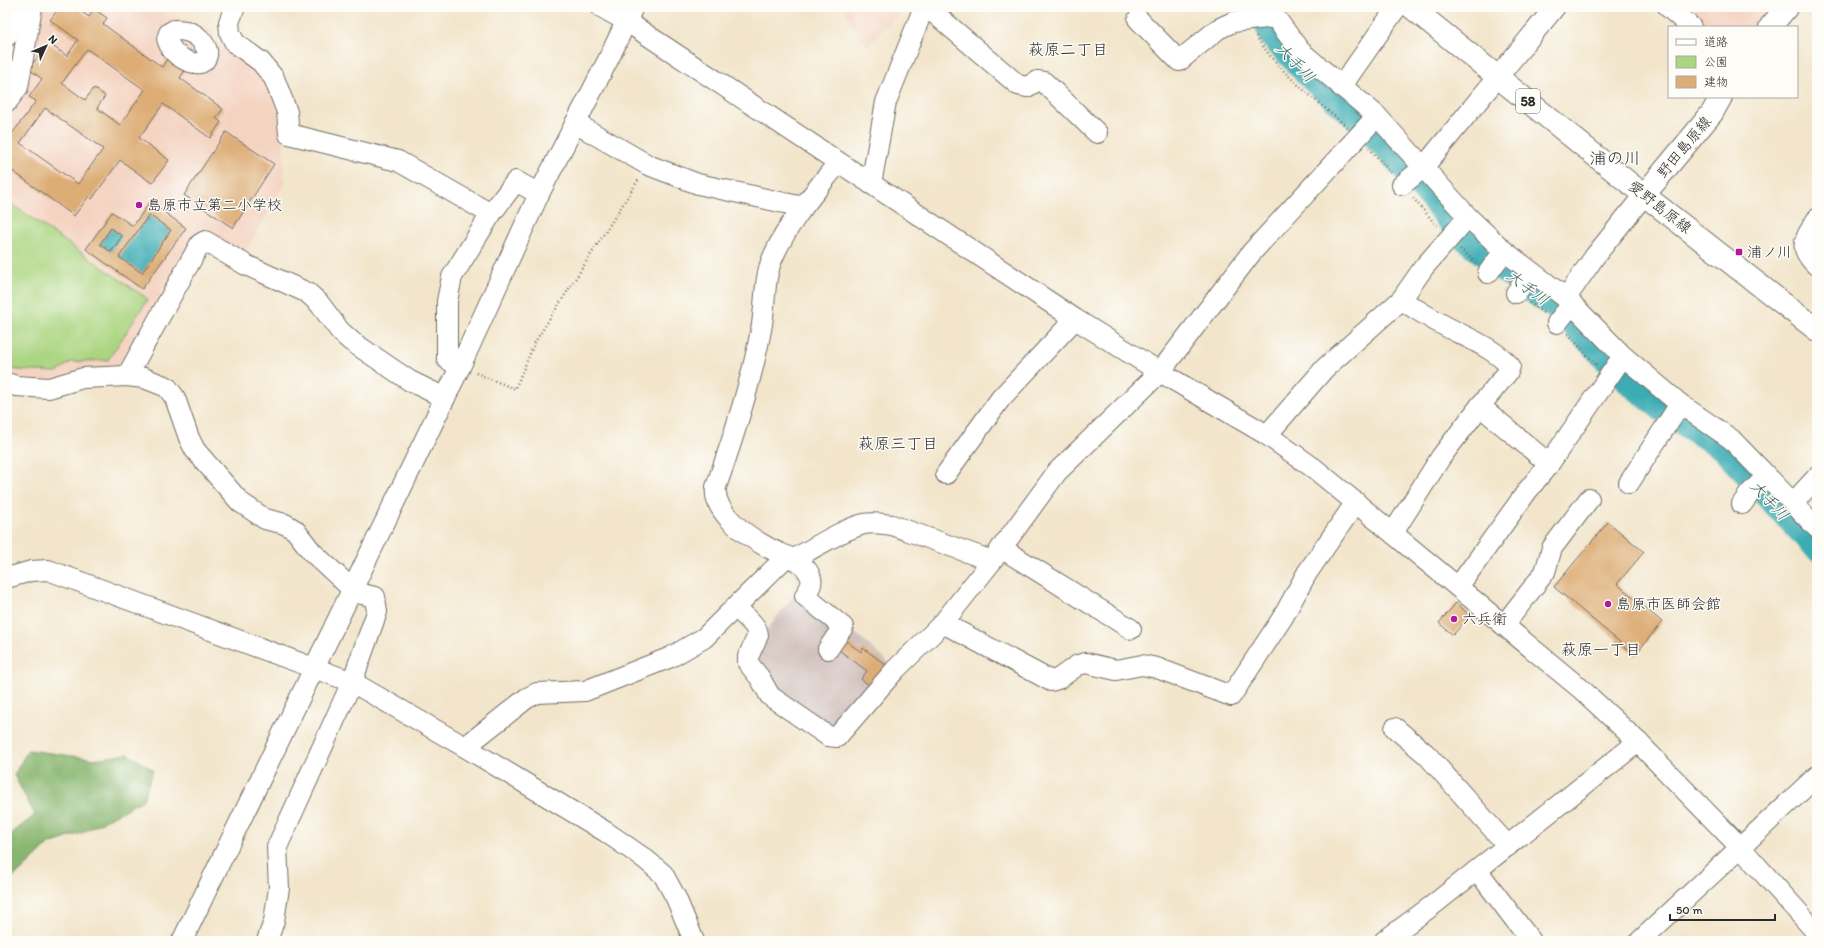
<svg xmlns="http://www.w3.org/2000/svg" width="1824" height="948" font-family="Itim,'Klee One',sans-serif">
  <style>
    .built { fill: #f4d3c1 }
    .industrial { fill: #d0c0bc }
    .green { fill: #abd581; stroke: #6b8056 }
    .forest { fill: #88b66f; stroke: #5a704d }
    .water { fill: #3aacb3; stroke: #326c6f }
    .lines { fill: none; stroke-linecap: round; stroke-linejoin: round }
    .river { stroke: #3aacb3; stroke-width: 25 }
    .building { fill: #ddad76; fill-rule: evenodd }
    .minor-casing { stroke: #716c63; stroke-width: 22 }
    .major-casing { stroke: #716c63; stroke-width: 24 }
    .path { stroke: #716c63; stroke-width: 2.5; stroke-dasharray: 1 3; stroke-linecap: butt }
    .minor { stroke: #fff; stroke-width: 20 }
    .major { stroke: #fff; stroke-width: 22 }
    .poi-dot { fill: #b5179e; stroke: #fdfcf7; stroke-width: 1.5 }
    .labels { text-anchor: middle; stroke-width: 3; stroke-linejoin: round; paint-order: stroke }
    .shield { fill: #fdfcf7; stroke: #6a6a68; stroke-width: 1 }
    .shield-label { font-size: 14px; font-weight: bold; fill: #2b2b2b }
    .street-label { font-size: 15px; fill: #2b2b2b; stroke: #fdfcf7 }
    .poi-label { font-size: 15px; fill: #2b2b2b; stroke: #fdfcf7; text-anchor: start }
    .neighbourhood-label { font-size: 16px; fill: #2b2b2b; stroke: #fdfcf7 }
    .water-label { font-size: 16px; font-style: italic; fill: #315f61; stroke: #fdfcf7 }
    .quarter-label { font-size: 17px; fill: #2b2b2b; stroke: #fdfcf7 }
  </style>
  <rect width="100%" height="100%" fill="#fdfcf7"/>
  <filter id="ink" filterUnits="userSpaceOnUse"><feTurbulence type="fractalNoise" baseFrequency=".025" numOctaves="2"/><feDisplacementMap in="SourceGraphic" scale="8" xChannelSelector="R" yChannelSelector="G"/><feConvolveMatrix kernelMatrix="1 2 1 2 8 2 1 2 1" color-interpolation-filters="sRGB"/></filter>
  <filter id="wash" filterUnits="userSpaceOnUse"><feTurbulence type="fractalNoise" baseFrequency=".012" numOctaves="4" result="noise"/><feDisplacementMap in="SourceGraphic" scale="16" xChannelSelector="R" yChannelSelector="G"/><feGaussianBlur stdDeviation="0.9" result="paint"/><feColorMatrix in="noise" values="0 0 0 0 0 0 0 0 0 0 0 0 0 0 0 0 0 1.4 0 .05"/><feComposite in="paint" operator="in"/></filter>
  <g filter="url(#wash)">
    <rect width="100%" height="100%" fill="#f2e5cb"/>
    <g class="built">
      <polygon points="39,7 150,7 213,30 235,49 269,84 284,135 284,184 243,256 201,226 120,364 115,367 49,381 7,378 7,74 32,38"/>
      <polygon points="843,7 906,7 866,47"/>
      <polygon points="1675,7 1777,7 1761,27 1698,27"/>
    </g>
    <polygon class="industrial" points="802,585 892,666 837,730 770,689 754,664 765,632"/>
    <polygon class="green" points="7,201 148,299 108,360 71,362 57,372 19,370 7,368"/>
    <polygon class="forest" points="28,750 95,759 128,754 153,770 143,800 82,833 49,844 21,871 7,881 7,837 35,815 14,775"/>
    <g class="water">
      <polygon points="149,215 171,230 142,273 119,257"/>
      <polygon points="111,228 122,236 111,252 100,244"/>
    </g>
    <g class="lines">
      <polyline class="river" points="1259,7 1272,37 1314,81 1361,122 1416,181 1462,236 1502,269 1559,310 1626,380 1668,414 1722,448 1817,549"/>
    </g>
    <g id="blocks">
      <g class="building">
        <path d="M 60,7 L 75,7 L 89,17 L 94,9 L 107,18 L 103,24 L 162,67 L 171,53 L 188,66 L 180,78 L 223,109 L 216,118 L 221,122 L 210,138 L 163,104 L 139,138 L 169,160 L 152,183 L 120,160 L 92,199 L 89,196 L 74,216 L 7,167 L 7,137 L 9,138 L 36,101 L 29,97 L 42,79 L 29,69 L 48,43 L 67,56 L 78,40 L 50,20 ZM 87,49 L 145,90 L 120,125 L 97,108 L 105,96 L 94,88 L 85,100 L 62,83 ZM 45,108 L 103,149 L 78,184 L 20,143 Z"/>
        <polygon points="226,132 274,164 233,228 184,195"/>
        <path d="M 150,202 L 186,228 L 142,289 L 86,249 L 112,212 L 133,226 ZM 149,215 L 171,230 L 142,273 L 119,257 ZM 111,228 L 122,236 L 111,252 L 100,244 Z"/>
        <polygon points="1608,522 1644,552 1617,584 1662,622 1635,655 1554,587"/>
        <polygon points="1456,603 1470,615 1453,635 1439,623"/>
        <polygon points="846,641 861,652 863,648 889,667 873,688 861,679 867,671 839,650"/>
      </g>
    </g>
  </g>
  <g filter="url(#ink)">
    <use href="#blocks" fill-opacity="0" stroke="#716c63" stroke-width="1"/>
    <g class="lines">
      <g class="minor-casing">
        <g id="minor">
          <polyline points="235,7 229,22 230,33 235,43 261,62 274,78 287,112 289,134 398,161 491,214"/>
          <polyline points="601,7 626,21 1075,319 1160,372 1267,435 1315,469 1581,689 1638,742 1741,848 1817,933"/>
          <polyline points="927,7 1018,85 1027,87 1037,81 1044,82 1097,133"/>
          <polyline points="1271,7 1275,17 1300,51 1377,116 1468,217 1504,251 1566,298 1623,356 1680,404 1731,439 1817,528"/>
          <polyline points="1668,7 1691,27"/>
          <polyline points="1138,19 1179,61 1218,29 1233,22 1275,17"/>
          <path d="M 174,30 C 179,30 184,30 189,32 C 198,35 211,48 206,58 C 200,70 181,59 174,52 C 170,48 169,44 167,39 L 169,33 Z"/>
          <polyline points="7,36 14,7"/>
          <polyline points="1341,87 1397,7"/>
          <polyline points="7,102 18,87 32,7"/>
          <polyline points="575,123 648,165 698,184 803,207"/>
          <polyline points="871,184 886,102 924,7"/>
          <polyline points="1402,185 1423,168 1555,7"/>
          <path d="M 1816,265 C 1796,246 1806,238 1817,219"/>
          <polyline points="1488,273 1504,251"/>
          <polyline points="1516,293 1531,273"/>
          <polyline points="1566,298 1595,256 1644,195"/>
          <path d="M 1401,300 C 1416,309 1431,319 1447,327 C 1468,338 1493,348 1510,366 L 1508,372 L 1480,406"/>
          <polyline points="1557,323 1572,304"/>
          <polyline points="460,367 447,359 447,301 452,277 491,214 516,181 539,194"/>
          <polyline points="127,376 200,244 205,241 246,265 308,293 319,303 340,331 351,341 410,381 445,398"/>
          <polyline points="7,383 16,386 49,388 83,378 127,376 144,378 167,387 175,398 189,438 195,450 240,502 265,519 285,524 295,530 312,552 352,589 362,594 375,597 377,612 352,682 277,847 279,888 274,921 267,941"/>
          <polyline points="1267,435 1325,368 1401,300 1424,267 1468,217"/>
          <polyline points="946,474 1001,398 1075,319"/>
          <polyline points="1629,483 1680,404"/>
          <polyline points="1793,503 1817,477"/>
          <polyline points="1742,504 1750,493 1767,476"/>
          <polyline points="1393,533 1441,457 1480,406 1549,464"/>
          <polyline points="1001,548 1131,629"/>
          <path d="M 794,559 C 814,548 843,529 864,524 C 873,522 883,524 892,525 L 992,561"/>
          <polyline points="7,578 31,571 48,570 352,682 465,747 606,832 645,859 663,874 676,898 694,941"/>
          <polyline points="1458,587 1528,490 1549,464 1623,356"/>
          <path d="M 735,607 C 743,615 757,624 758,635 L 748,657 L 748,663 L 760,678 L 770,696 L 828,736 L 837,737 L 895,670 L 943,623 L 992,561 L 1057,472 L 1160,372 L 1252,252 L 1377,116"/>
          <polyline points="943,623 1051,681 1058,679 1078,665 1086,663 1116,670 1142,665 1157,668 1231,696 1283,617 1307,573 1356,502"/>
          <polyline points="1504,625 1545,572 1552,548 1589,499"/>
          <path d="M 828,649 L 843,627 L 805,596 C 808,590 813,585 811,578 C 805,559 782,556 767,547 C 747,536 712,512 716,487 C 734,436 751,384 761,330 C 766,306 763,277 774,255 C 789,221 815,192 838,163"/>
          <polyline points="1395,728 1427,755 1508,846"/>
          <polyline points="465,747 527,698 537,693 585,691 671,657 704,638 786,557"/>
          <polyline points="1477,870 1531,941"/>
          <polyline points="182,941 460,367 539,194 609,58 633,7"/>
          <polyline points="1384,941 1433,905 1638,742"/>
          <polyline points="1640,941 1817,776"/>
        </g>
      </g>
      <g class="major-casing">
        <g id="major">
          <polyline points="1411,7 1644,195 1817,330"/>
          <polyline points="1770,27 1787,7"/>
          <polyline points="1644,195 1712,113 1721,97"/>
        </g>
      </g>
      <g class="path">
        <path d="M 1256,36 C 1279,73 1314,98 1347,127"/>
        <polyline points="1369,148 1391,173"/>
        <polyline points="1413,198 1438,227"/>
        <polyline points="1460,249 1476,262"/>
        <polyline points="1529,303 1545,314"/>
        <polyline points="1568,334 1597,366"/>
        <polyline points="476,373 515,389 535,342 639,179"/>
      </g>
      <use href="#minor" class="minor"/>
      <use href="#major" class="major"/>
    </g>
  </g>
  <g class="poi-dot">
    <circle cx="139" cy="205" r="4"/>
    <rect x="1735" y="248" width="8" height="8" rx="2"/>
    <circle cx="1608" cy="604" r="4"/>
    <circle cx="1454" cy="619" r="4"/>
  </g>
  <g class="labels">
    <rect class="shield" x="1516" y="89" width="24" height="24" rx="3"/>
    <g class="shield-label">
      <text x="1528" y="106">58</text>
    </g>
    <g class="street-label">
      <text transform="translate(1684 147) rotate(-50)" y="5">野田島原線</text>
      <text transform="translate(1660 207) rotate(38)" y="5">愛野島原線</text>
    </g>
    <g class="poi-label">
      <text x="147" y="210">島原市立第二小学校</text>
      <text x="1747" y="257">浦ノ川</text>
      <text x="1616" y="609">島原市医師会館</text>
      <text x="1462" y="624">六兵衛</text>
    </g>
    <g class="neighbourhood-label">
      <text x="1068" y="55">萩原二丁目</text>
      <text x="898" y="449">萩原三丁目</text>
      <text x="1601" y="655">萩原一丁目</text>
    </g>
    <g class="water-label">
      <text transform="translate(1296 62) rotate(46)" y="6">大手川</text>
      <text transform="translate(1528 287) rotate(37)" y="6">大手川</text>
      <text transform="translate(1770 500) rotate(47)" y="6">大手川</text>
    </g>
    <g class="quarter-label">
      <text x="1615" y="164">浦の川</text>
    </g>
  </g>
  <rect width="1824" height="948" fill="none" stroke="#fdfcf7" stroke-width="24"/>
  <rect x="1668" y="26" width="130" height="72" fill="#fdfcf7" stroke="#a9a8a5"/>
  <rect x="1676" y="39" width="20" height="6" fill="#ffffff" stroke="#a9a8a5"/>
  <text x="1704" y="46" font-size="12" fill="#2b2b2b">道路</text>
  <rect x="1676" y="56" width="20" height="12" fill="#abd581" stroke="#a9a8a5"/>
  <text x="1704" y="66" font-size="12" fill="#2b2b2b">公園</text>
  <rect x="1676" y="76" width="20" height="12" fill="#ddad76" stroke="#a9a8a5"/>
  <text x="1704" y="86" font-size="12" fill="#2b2b2b">建物</text>
  <g transform="translate(46 46) rotate(46)" stroke="#fdfcf7" stroke-width="3" paint-order="stroke">
  <path d="M0-3L7 15L0 10L-7 15Z" fill="#2b2b2b"/>
  <text y="-6" font-size="11" font-weight="bold" text-anchor="middle" fill="#2b2b2b">N</text>
  </g>
  <path d="M1670 914v6h105v-6" fill="none" stroke="#2b2b2b" stroke-width="2"/>
  <text x="1676" y="914" font-size="12" fill="#2b2b2b" stroke="#fdfcf7" stroke-width="3" paint-order="stroke">50 m</text>
</svg>
